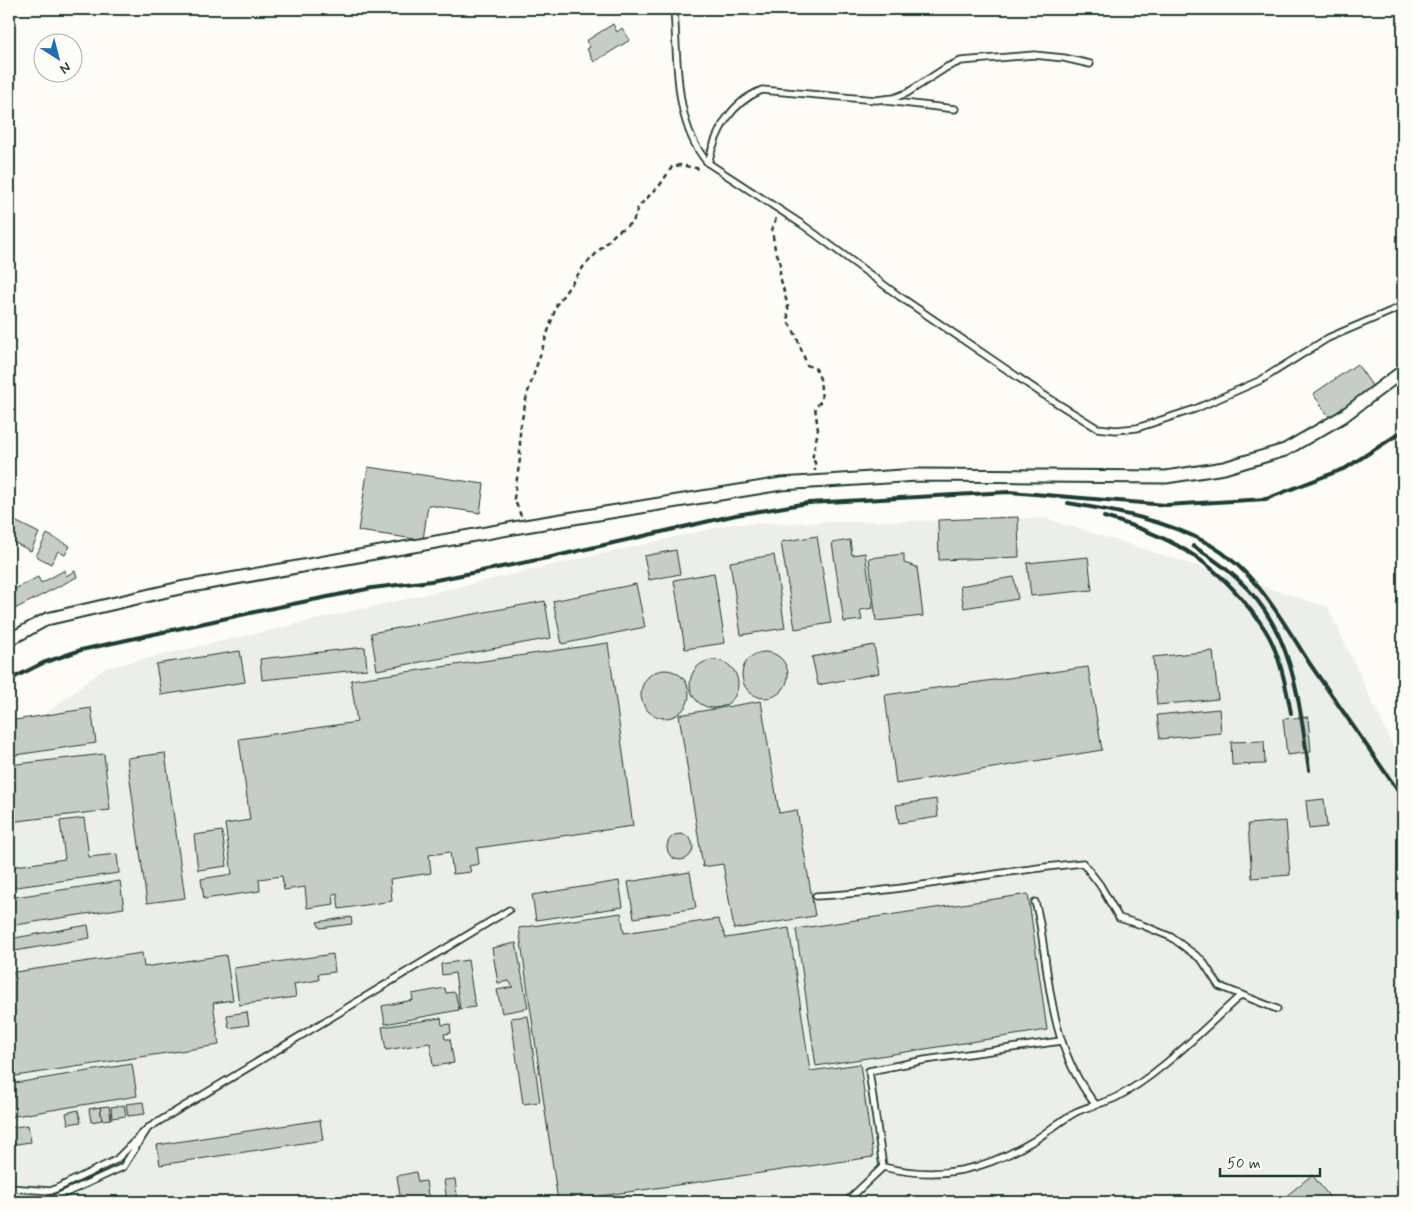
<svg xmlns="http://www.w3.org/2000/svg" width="1412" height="1211" font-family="Mynerve,sans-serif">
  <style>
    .built { fill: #eceee9 }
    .building { fill: #c6cdc7; stroke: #1f3d34 }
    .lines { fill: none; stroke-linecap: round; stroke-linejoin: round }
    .lane-casing { stroke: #1f3d34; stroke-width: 9 }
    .street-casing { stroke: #1f3d34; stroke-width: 15 }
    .path { stroke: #1f3d34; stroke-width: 2.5; stroke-dasharray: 5 4; stroke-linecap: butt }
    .lane { stroke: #fdfcf7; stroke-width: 5.5 }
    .street { stroke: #fdfcf7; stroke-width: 11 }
    .rail { stroke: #1f3d34; stroke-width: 4 }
  </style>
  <rect width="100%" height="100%" fill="#fdfcf7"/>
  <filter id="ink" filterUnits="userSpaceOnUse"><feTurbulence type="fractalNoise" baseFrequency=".02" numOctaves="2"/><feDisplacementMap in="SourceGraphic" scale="10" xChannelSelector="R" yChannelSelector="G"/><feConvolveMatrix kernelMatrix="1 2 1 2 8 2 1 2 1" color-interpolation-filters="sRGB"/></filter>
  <g filter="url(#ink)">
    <polygon class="built" points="1045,518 1328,607 1403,768 1403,1202 9,1202 9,743 105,668 732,524"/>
    <g class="building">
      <polygon points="613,24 617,32 622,28 630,40 594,62 587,49 590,47 586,41"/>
      <polygon points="1357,364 1373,387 1330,418 1313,394"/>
      <polygon points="368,467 484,484 480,513 428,505 423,540 358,531"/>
      <polygon points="1018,517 1019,557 939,560 938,520"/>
      <polygon points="9,518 39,533 31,551 9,540"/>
      <polygon points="47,534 70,546 65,555 58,551 51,564 36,556"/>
      <polygon points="817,536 831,623 795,629 781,542"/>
      <polygon points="850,540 852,555 865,553 873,608 860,610 862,620 844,622 832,543"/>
      <polygon points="676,550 680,574 649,580 644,556"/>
      <polygon points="904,554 904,563 917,567 923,616 876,621 869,558"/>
      <polygon points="774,555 785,628 741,635 730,562"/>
      <polygon points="1088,557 1092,590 1031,596 1027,563"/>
      <polygon points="65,570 66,576 75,571 77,577 9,612 9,602 12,600 9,592 38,577 41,583"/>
      <polygon points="714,573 725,643 685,649 674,580"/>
      <polygon points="1014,577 1018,599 964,608 960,586"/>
      <polygon points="636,584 645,627 562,644 553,601"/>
      <polygon points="545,601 551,638 377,670 371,633"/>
      <polygon points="608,643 633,826 477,848 479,864 469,866 471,872 453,874 450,852 429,855 431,873 390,879 392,901 339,909 337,893 333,894 334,904 307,908 305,887 284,890 282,876 259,879 260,891 204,899 201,879 232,874 225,824 250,820 239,739 357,722 351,680"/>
      <polygon points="874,645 879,673 818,685 812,657"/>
      <polygon points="365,647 367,669 262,680 260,659"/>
      <polygon points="240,651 245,682 161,695 156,664"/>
      <polygon points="1213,651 1218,699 1157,705 1153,657"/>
      <circle cx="765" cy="675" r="23"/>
      <circle cx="714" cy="684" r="24"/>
      <polygon points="1088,667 1102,750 896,784 885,695"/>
      <circle cx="665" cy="694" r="24"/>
      <polygon points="761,701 779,813 797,810 815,916 734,929 723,864 703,867 679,715"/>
      <polygon points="91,708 96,743 9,756 9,721"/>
      <polygon points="1219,709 1221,733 1160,739 1157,715"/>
      <polygon points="1308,717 1311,752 1287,755 1283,719"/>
      <polygon points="1264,741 1265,764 1232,765 1231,742"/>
      <polygon points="165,753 185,898 147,903 127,758"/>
      <polygon points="104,754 110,810 9,822 9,765"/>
      <polygon points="936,799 938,817 899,823 896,805"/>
      <polygon points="1324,799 1327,827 1309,829 1306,801"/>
      <polygon points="84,818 89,857 117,854 119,873 9,888 9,867 65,859 60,821"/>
      <polygon points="1286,821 1290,875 1252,878 1248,824"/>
      <polygon points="222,831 227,866 198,870 194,835"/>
      <circle cx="680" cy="847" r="13"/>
      <polygon points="690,872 696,908 634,918 628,882"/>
      <polygon points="120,881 124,908 9,926 9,898"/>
      <polygon points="619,881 623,907 536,920 532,895"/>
      <polygon points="1028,894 1047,1030 816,1066 796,929"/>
      <polygon points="621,913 624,933 718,919 726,938 789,928 810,1071 860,1064 873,1157 558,1202 519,928"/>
      <polygon points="351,917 352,924 320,928 317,922"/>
      <polygon points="88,925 90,938 9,952 9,939"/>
      <polygon points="516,943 528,1008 502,1013 497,990 513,987 509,981 498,983 492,948"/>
      <polygon points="142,953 144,967 226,955 233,1000 213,1003 219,1045 9,1077 9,973"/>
      <polygon points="333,954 335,972 318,974 319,980 294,984 296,997 239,1005 234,968"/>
      <polygon points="468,960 475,1007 460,1009 455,973 442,975 441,964"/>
      <polygon points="445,988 446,993 455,992 459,1010 385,1024 382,1006 413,1000 412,994"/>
      <polygon points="247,1012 249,1025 229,1028 227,1015"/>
      <polygon points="528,1016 540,1102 523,1104 511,1018"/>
      <polygon points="441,1018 442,1025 450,1024 451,1033 444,1034 445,1039 450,1039 454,1063 433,1066 430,1043 386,1050 382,1027"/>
      <polygon points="132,1064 137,1096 9,1117 9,1084"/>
      <polygon points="143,1102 145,1114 128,1116 126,1104"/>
      <polygon points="124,1105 126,1116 112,1118 111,1107"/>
      <polygon points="109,1106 111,1119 102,1120 100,1107"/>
      <polygon points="100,1107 102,1120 91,1122 89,1109"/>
      <polygon points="78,1110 81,1122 68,1124 66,1113"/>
      <polygon points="320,1120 323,1140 160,1165 157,1145"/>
      <polygon points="28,1125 31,1142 9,1145 9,1128"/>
      <polygon points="416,1172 418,1182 426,1181 429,1202 401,1202 397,1176"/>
      <polygon points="1312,1175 1333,1201 1279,1202"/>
      <polygon points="455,1179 458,1202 447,1202 444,1180"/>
      <polygon points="762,1196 771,1198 776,1202 751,1202"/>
      <polygon points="666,1197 673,1199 676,1202 656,1202"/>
      <polygon points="722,1199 727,1199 734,1202 715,1202"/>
    </g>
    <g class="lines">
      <g class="lane-casing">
        <g id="lane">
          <path d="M 674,9 C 678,59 673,123 708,163 L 803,225 L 899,296 L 1044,395 L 1097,428 L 1116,430 L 1137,428 L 1195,409 L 1261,380 L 1328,338 L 1403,306"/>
          <polyline points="886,101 955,109"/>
          <path d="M 708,163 C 716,131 730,103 762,90 L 876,100 L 894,98 L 907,93 L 947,67 L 961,61 L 1034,55 L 1064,58 L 1090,64"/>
          <path d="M 816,896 C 906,892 993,871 1083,863 L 1100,885 L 1119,918 L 1142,925 L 1171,937 L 1202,960 L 1219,986 L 1277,1009"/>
          <path d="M 1035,902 C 1041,921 1042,939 1045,958 C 1052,1012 1061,1062 1096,1105"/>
          <path d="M 1061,1041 L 925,1060 L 869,1071 L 883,1167 C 941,1181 985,1170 1035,1140 C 1049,1131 1061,1120 1076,1112 C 1088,1106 1102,1104 1115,1098 C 1159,1076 1204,1028 1241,995"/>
          <polyline points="148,1128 509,910"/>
          <polyline points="9,1188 51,1191 116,1160 148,1128 123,1167 46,1202"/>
          <polyline points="471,1201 472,1202"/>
          <polyline points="846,1202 883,1167"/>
        </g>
      </g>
      <g class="street-casing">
        <polyline id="street" points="9,640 47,619 180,588 525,526 781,484 917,475 1166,477 1224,468 1285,450 1342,417 1403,371"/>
      </g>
      <g class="path">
        <polyline points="776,218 772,230 775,249 780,261 780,276 788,307 788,322 796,335 807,365 816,369 820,379 822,400 815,407 818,430 812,460 815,462 815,471"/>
        <polyline points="521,516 514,498 520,459 520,429 527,395 557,304 584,266 617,232 633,222 638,207 660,185 672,167 680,165 701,169"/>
      </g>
      <use href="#lane" class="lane"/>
      <use href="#street" class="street"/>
      <g class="rail">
        <path d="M 1068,503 C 1115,511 1166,520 1209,544 C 1257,572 1281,619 1310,664 C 1341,709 1372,753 1403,798"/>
        <path d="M 1104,517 C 1165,534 1210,557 1249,608 C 1259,620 1270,635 1275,650 C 1283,670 1287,691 1291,713"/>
        <path d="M 1193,546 C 1288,603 1295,669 1309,770"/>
        <polyline points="9,680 43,663 81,650 273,608 372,588 431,581 547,558 736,515 808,503 1009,492 1166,505 1266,499 1346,468 1403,431"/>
      </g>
    </g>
  </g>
  <rect width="1412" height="1211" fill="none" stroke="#fdfcf7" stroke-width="30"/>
  <rect x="15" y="15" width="1382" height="1181" fill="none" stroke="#1f3d34" stroke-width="2" filter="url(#ink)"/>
  <g transform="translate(58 58) rotate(144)"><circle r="24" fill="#fdfcf7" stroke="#a4b0a9"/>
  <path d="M0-4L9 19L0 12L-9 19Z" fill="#1f6fb2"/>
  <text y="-8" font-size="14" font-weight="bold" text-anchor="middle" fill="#1f3d34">N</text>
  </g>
  <path d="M1220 1168v8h100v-8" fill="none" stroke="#1f3d34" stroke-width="2.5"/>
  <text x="1227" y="1168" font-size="15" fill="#1f3d34" stroke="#fdfcf7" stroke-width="4" paint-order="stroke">50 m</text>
</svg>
